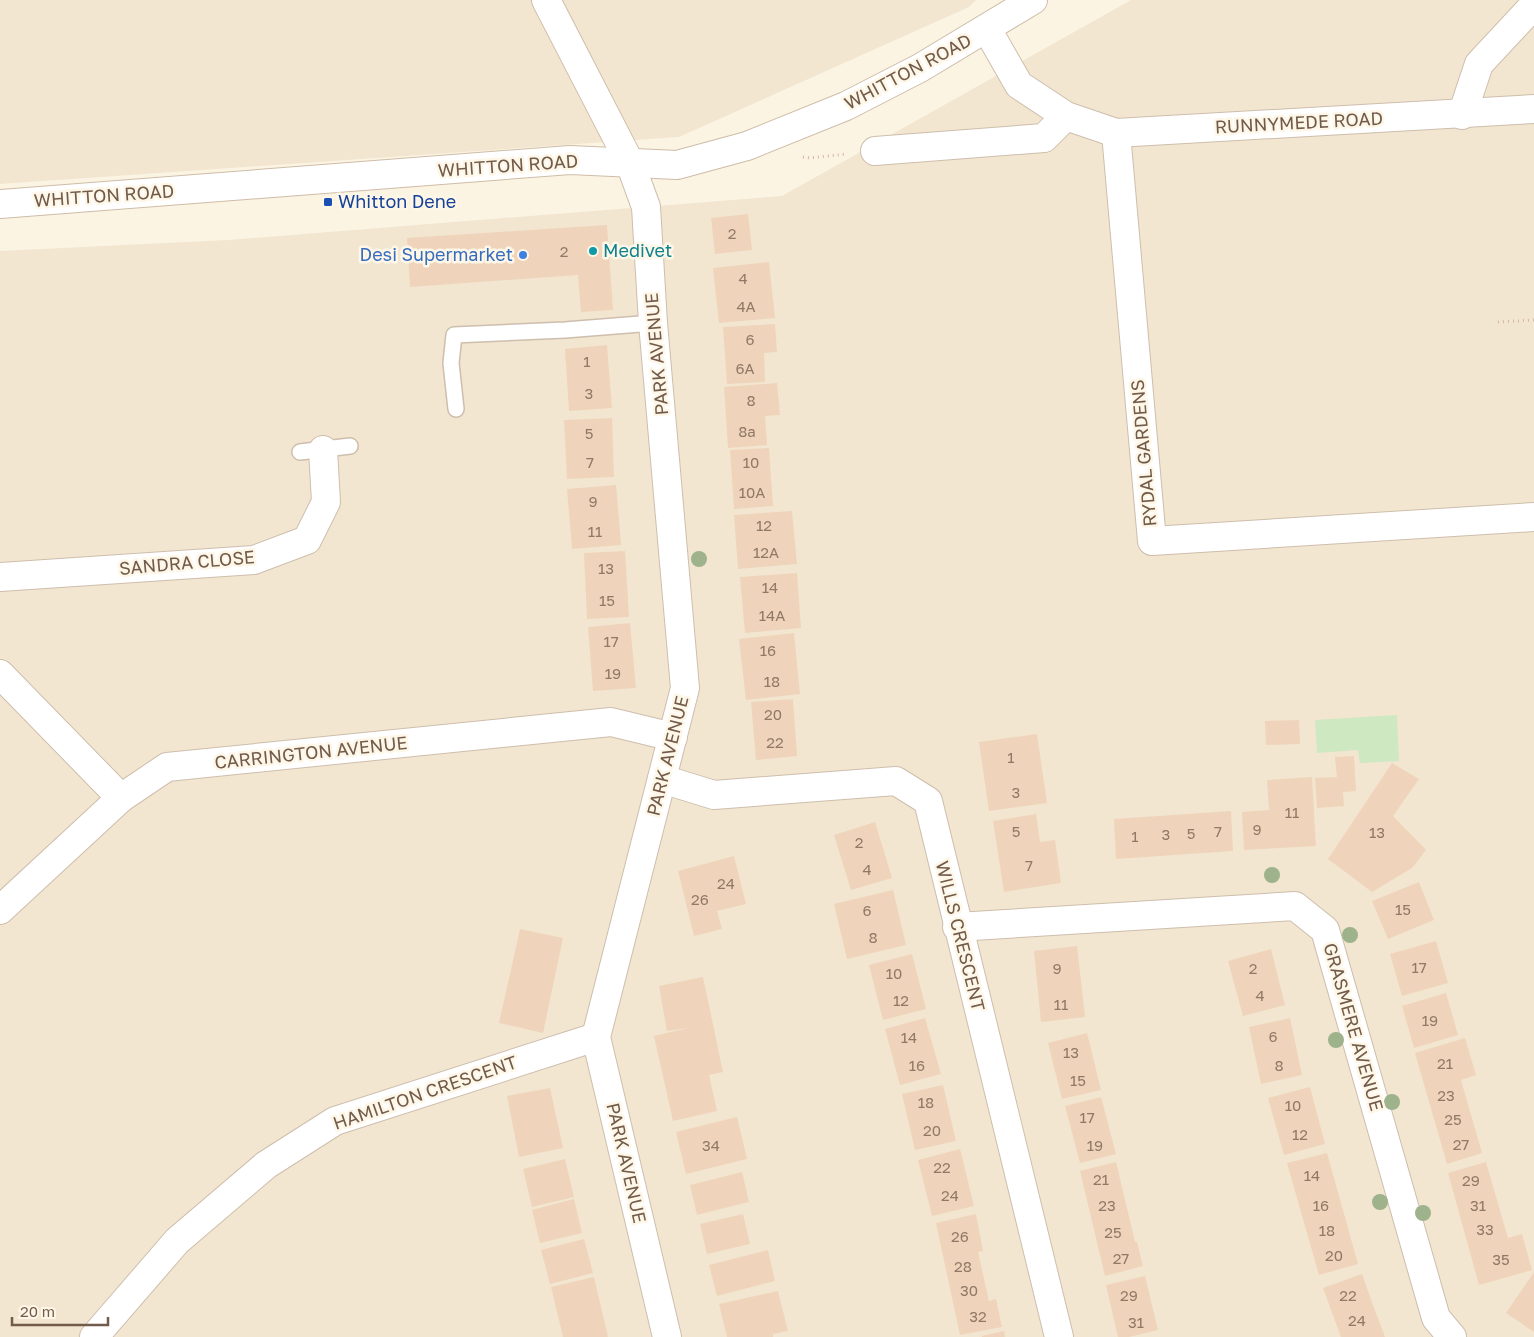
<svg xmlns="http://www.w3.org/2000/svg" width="1534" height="1337" font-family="'Golos Text',sans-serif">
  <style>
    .residential { fill: #f2e6d1 }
    .green { fill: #cee8c2 }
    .building { fill: #efd4bb }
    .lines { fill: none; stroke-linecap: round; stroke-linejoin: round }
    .lane-casing { stroke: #cebead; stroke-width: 18 }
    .street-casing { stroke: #cebead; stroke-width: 30 }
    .secondary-casing { stroke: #cfbca8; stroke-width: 30 }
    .path { stroke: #d4b89f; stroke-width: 3; stroke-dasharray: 1 4; stroke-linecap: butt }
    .lane { stroke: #fff; stroke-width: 15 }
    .street { stroke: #fff; stroke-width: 28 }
    .secondary { stroke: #fff; stroke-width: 28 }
    .tree { fill: #9eb28c }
    .transit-dot { fill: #1a4fb4; stroke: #fef7e8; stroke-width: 2 }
    .culture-dot { fill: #0f9aa8; stroke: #fef7e8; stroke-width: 2 }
    .shop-dot { fill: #3f7fe0; stroke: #fef7e8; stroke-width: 2 }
    .labels { text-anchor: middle; stroke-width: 5; stroke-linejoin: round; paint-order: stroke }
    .number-label { font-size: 15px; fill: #917966 }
    .street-label { font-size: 18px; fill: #725b4a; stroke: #fef7e8 }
    .transit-label { font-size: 18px; fill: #164399; stroke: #fef7e8; text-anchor: start }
    .culture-label { font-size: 18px; fill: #0d838f; stroke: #fef7e8; text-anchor: start }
    .shop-label { font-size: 18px; fill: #366cbe; stroke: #fef7e8; text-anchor: end }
  </style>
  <rect width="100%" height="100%" fill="#fbf4e3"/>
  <g class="residential">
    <polygon points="0,0 976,0 969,7 679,137 0,184"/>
    <polygon points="1131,0 1534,0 1534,1337 0,1337 0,251 228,240 782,196"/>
  </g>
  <polygon class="green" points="1397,715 1399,761 1360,763 1358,750 1317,753 1315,720"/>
  <g class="building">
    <polygon points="748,214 752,250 715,254 711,218"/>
    <polygon points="607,225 613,310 581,312 578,275 410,287 407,238"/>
    <polygon points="769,262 775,318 719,323 713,268"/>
    <polygon points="775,324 777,352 764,353 765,382 727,384 723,327"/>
    <polygon points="607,345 612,408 569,411 565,349"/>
    <polygon points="777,383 780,415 765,416 767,445 728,448 724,387"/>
    <polygon points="612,418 614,477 567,479 564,420"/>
    <polygon points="769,448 773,506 734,509 730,450"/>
    <polygon points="616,485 621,545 572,549 567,489"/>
    <polygon points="792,511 797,564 738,569 734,515"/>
    <polygon points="625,551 629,617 587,619 584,553"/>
    <polygon points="797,573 801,628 745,633 740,577"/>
    <polygon points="630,623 636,688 593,691 588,627"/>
    <polygon points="794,633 800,694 746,700 739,639"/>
    <polygon points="793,699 797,756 756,760 751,702"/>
    <polygon points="1299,720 1300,744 1266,745 1265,721"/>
    <polygon points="1037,734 1047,803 989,811 979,742"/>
    <polygon points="1354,756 1356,791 1343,792 1344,806 1317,808 1315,778 1337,777 1335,757"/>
    <polygon points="1392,763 1419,779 1393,816 1426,850 1412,868 1372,892 1328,859"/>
    <polygon points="1312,777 1316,846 1244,850 1242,812 1269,810 1267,780"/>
    <polygon points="1231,811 1233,851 1116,859 1114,819"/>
    <polygon points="1036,814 1040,842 1055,840 1061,883 1004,892 993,821"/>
    <polygon points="875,822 892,878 851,890 834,835"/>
    <polygon points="734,856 746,904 717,911 722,929 694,936 678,871"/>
    <polygon points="1419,882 1434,920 1388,939 1372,901"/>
    <polygon points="893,890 906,945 847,959 834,904"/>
    <polygon points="520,929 563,938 543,1033 499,1023"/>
    <polygon points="1436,941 1448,983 1402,996 1390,954"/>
    <polygon points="1077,946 1085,1017 1041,1022 1034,951"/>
    <polygon points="1271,949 1285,1005 1243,1016 1228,961"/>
    <polygon points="912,954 926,1009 883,1020 869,965"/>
    <polygon points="703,977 723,1072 709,1075 717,1111 673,1121 654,1036 688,1028 667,1031 659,986"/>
    <polygon points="1446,993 1458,1035 1414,1048 1402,1006"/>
    <polygon points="925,1018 941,1074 900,1085 885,1029"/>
    <polygon points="1290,1018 1302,1075 1261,1084 1249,1027"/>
    <polygon points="1087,1033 1101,1090 1062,1099 1048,1043"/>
    <polygon points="1465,1038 1476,1075 1461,1080 1482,1153 1447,1164 1415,1053"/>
    <polygon points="943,1085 956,1141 915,1150 902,1094"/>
    <polygon points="1310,1087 1325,1144 1284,1155 1268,1098"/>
    <polygon points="550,1088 563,1148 519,1157 507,1096"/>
    <polygon points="1101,1097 1116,1154 1080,1163 1065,1106"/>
    <polygon points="737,1117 747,1159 686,1174 676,1132"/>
    <polygon points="960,1149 974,1206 932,1216 918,1160"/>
    <polygon points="1327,1153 1358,1264 1319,1275 1287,1163"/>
    <polygon points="565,1159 574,1197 532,1207 523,1169"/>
    <polygon points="1116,1162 1135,1242 1137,1242 1143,1266 1105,1276 1080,1171"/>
    <polygon points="1486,1162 1508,1238 1522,1234 1532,1270 1479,1285 1448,1173"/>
    <polygon points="742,1172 749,1202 697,1215 690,1185"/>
    <polygon points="574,1199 582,1233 540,1243 532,1210"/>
    <polygon points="743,1214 750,1244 707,1254 700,1224"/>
    <polygon points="976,1214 983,1251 978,1252 989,1301 996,1299 1002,1327 960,1335 936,1223"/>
    <polygon points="584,1239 593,1273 550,1284 541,1250"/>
    <polygon points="768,1250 775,1281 717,1296 709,1265"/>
    <polygon points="1534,1272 1534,1332 1506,1313"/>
    <polygon points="1362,1274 1373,1305 1385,1337 1341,1337 1323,1288"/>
    <polygon points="1145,1276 1158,1330 1129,1337 1118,1337 1106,1285"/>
    <polygon points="594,1277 608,1337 563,1337 551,1287"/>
    <polygon points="778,1291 788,1331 773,1334 773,1337 727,1337 719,1304"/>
    <polygon points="1004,1331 1005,1337 982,1337 982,1336"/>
  </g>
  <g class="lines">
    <g class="lane-casing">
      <g id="lane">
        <polyline points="456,409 451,363 454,335 565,330 653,323"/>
        <polyline points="300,452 350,446"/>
      </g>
    </g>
    <g class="street-casing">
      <g id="street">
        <polyline points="987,29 1019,85 1066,116 1116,133 1534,109"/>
        <polyline points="1462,115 1479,64 1534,5"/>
        <polyline points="1116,133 1152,541 1534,517"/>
        <polyline points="875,151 1044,138 1066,116"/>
        <polyline points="630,163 646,207 653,323 685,688 596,1037 667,1337"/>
        <polyline points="0,577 254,560 307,540 326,502 323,450"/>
        <polyline points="0,674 121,798"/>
        <polyline points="662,779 714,795 896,781 928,801 1059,1337"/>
        <polyline points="0,910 121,798 167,767 611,722 673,737"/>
        <polyline points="957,927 1295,906 1325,930 1436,1318 1452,1337"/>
        <polyline points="94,1337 177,1241 266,1165 335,1121 596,1037"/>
      </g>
    </g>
    <g class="secondary-casing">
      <g id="secondary">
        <polyline points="546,0 630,163"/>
        <polyline points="0,204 570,160 677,165 747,146 846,106 920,68 1033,0"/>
      </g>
    </g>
    <g class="path">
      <polyline points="803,157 809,158 847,154"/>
      <polyline points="1498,322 1534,320"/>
    </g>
    <use href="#lane" class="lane"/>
    <use href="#street" class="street"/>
    <use href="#secondary" class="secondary"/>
  </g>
  <g class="tree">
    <circle cx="699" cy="559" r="8"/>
    <circle cx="1272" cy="875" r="8"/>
    <circle cx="1350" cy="935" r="8"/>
    <circle cx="1336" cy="1040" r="8"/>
    <circle cx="1392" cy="1102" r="8"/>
    <circle cx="1380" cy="1202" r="8"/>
    <circle cx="1423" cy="1213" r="8"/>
  </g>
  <rect class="transit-dot" x="323" y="197" width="10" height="10" rx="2.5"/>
  <circle class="culture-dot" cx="593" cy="251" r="5"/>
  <circle class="shop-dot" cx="523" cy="255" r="5"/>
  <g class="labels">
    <g class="number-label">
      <text x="732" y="239">2</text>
      <text x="564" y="257">2</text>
      <text x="743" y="284">4</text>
      <text x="746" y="312">4A</text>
      <text x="750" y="345">6</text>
      <text x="587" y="367">1</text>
      <text x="745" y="374">6A</text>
      <text x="589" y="399">3</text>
      <text x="751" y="406">8</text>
      <text x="747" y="437">8a</text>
      <text x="589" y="439">5</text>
      <text x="590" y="468">7</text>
      <text x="751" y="468">10</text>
      <text x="752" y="498">10A</text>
      <text x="593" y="507">9</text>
      <text x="764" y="531">12</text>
      <text x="595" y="537">11</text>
      <text x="766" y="558">12A</text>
      <text x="606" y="574">13</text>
      <text x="770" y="593">14</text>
      <text x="607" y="606">15</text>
      <text x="772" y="621">14A</text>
      <text x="611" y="647">17</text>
      <text x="768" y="656">16</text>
      <text x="613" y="679">19</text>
      <text x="772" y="687">18</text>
      <text x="773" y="720">20</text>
      <text x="775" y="748">22</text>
      <text x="1011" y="763">1</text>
      <text x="1016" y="798">3</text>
      <text x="1292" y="818">11</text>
      <text x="1257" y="835">9</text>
      <text x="1016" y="837">5</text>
      <text x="1218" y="837">7</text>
      <text x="1377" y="838">13</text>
      <text x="1191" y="839">5</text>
      <text x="1166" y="840">3</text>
      <text x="1135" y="842">1</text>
      <text x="859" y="848">2</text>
      <text x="1029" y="871">7</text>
      <text x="867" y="875">4</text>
      <text x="726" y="889">24</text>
      <text x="700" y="905">26</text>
      <text x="1403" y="915">15</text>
      <text x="867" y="916">6</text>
      <text x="873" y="943">8</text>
      <text x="1419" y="973">17</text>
      <text x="1057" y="974">9</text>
      <text x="1253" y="974">2</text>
      <text x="894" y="979">10</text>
      <text x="1260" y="1001">4</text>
      <text x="901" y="1006">12</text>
      <text x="1061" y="1010">11</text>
      <text x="1430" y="1026">19</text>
      <text x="1273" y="1042">6</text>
      <text x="909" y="1043">14</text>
      <text x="1071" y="1058">13</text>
      <text x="1445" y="1069">21</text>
      <text x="917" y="1071">16</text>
      <text x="1279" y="1071">8</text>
      <text x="1078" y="1086">15</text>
      <text x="1446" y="1101">23</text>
      <text x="926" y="1108">18</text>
      <text x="1293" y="1111">10</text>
      <text x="1087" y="1123">17</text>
      <text x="1453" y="1125">25</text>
      <text x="932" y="1136">20</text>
      <text x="1300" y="1140">12</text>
      <text x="1461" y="1150">27</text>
      <text x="711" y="1151">34</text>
      <text x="1095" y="1151">19</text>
      <text x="942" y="1173">22</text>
      <text x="1312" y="1181">14</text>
      <text x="1101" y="1185">21</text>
      <text x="1471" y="1186">29</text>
      <text x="950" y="1201">24</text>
      <text x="1107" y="1211">23</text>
      <text x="1321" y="1211">16</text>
      <text x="1478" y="1211">31</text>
      <text x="1485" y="1235">33</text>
      <text x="1327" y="1236">18</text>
      <text x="1113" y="1238">25</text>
      <text x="960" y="1242">26</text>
      <text x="1334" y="1261">20</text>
      <text x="1121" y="1264">27</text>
      <text x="1501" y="1265">35</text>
      <text x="963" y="1272">28</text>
      <text x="969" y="1296">30</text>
      <text x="1129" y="1301">29</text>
      <text x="1348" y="1301">22</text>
      <text x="978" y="1322">32</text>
      <text x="1357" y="1326">24</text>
      <text x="1136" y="1328">31</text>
    </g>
    <g class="street-label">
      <text transform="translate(908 72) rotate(-28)" y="6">WHITTON ROAD</text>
      <text transform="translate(1299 123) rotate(-3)" y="6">RUNNYMEDE ROAD</text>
      <text transform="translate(508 166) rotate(-4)" y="6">WHITTON ROAD</text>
      <text transform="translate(104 196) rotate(-4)" y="6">WHITTON ROAD</text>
      <text transform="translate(657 354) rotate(-95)" y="6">PARK AVENUE</text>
      <text transform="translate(1144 453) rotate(-95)" y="6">RYDAL GARDENS</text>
      <text transform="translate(187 563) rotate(-5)" y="6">SANDRA CLOSE</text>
      <text transform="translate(311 753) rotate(-6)" y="6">CARRINGTON AVENUE</text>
      <text transform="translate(668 756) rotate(-76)" y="6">PARK AVENUE</text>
      <text transform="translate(960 936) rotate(76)" y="6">WILLS CRESCENT</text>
      <text transform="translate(1353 1027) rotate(74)" y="6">GRASMERE AVENUE</text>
      <text transform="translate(425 1093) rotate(-19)" y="6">HAMILTON CRESCENT</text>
      <text transform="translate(626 1163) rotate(77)" y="6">PARK AVENUE</text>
    </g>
    <g class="transit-label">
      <text x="338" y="208">Whitton Dene</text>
    </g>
    <g class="culture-label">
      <text x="603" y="257">Medivet</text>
    </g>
    <g class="shop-label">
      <text x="513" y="261">Desi Supermarket</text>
    </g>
  </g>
  <path d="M12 1317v8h96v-8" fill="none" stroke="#725b4a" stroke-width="2.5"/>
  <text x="20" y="1317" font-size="15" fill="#725b4a" stroke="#fef7e8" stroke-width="4" paint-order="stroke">20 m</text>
</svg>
